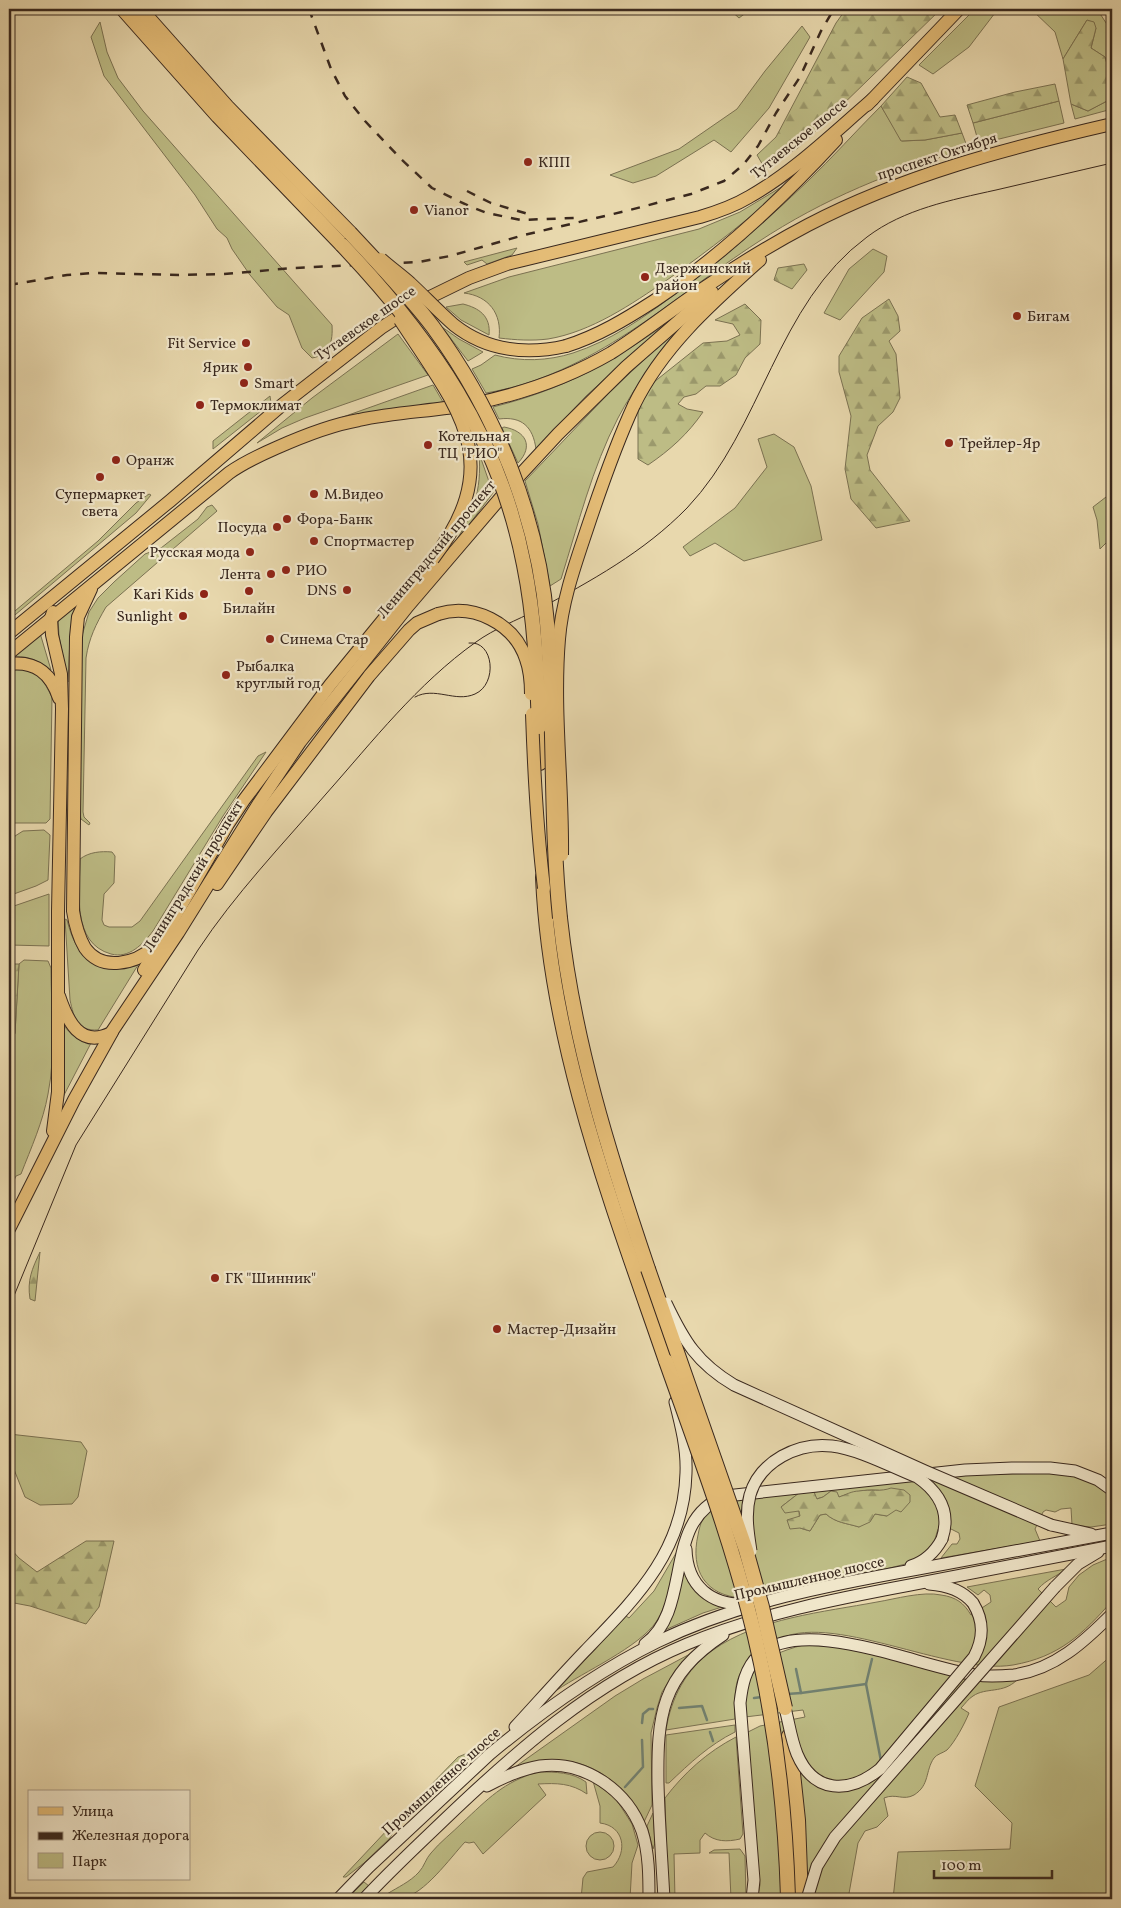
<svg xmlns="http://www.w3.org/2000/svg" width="1121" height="1908" font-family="Vollkorn,serif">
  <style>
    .green { fill: #bdbc85; stroke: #7b7252 }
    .forest { fill: url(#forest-firs); stroke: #7b7252 }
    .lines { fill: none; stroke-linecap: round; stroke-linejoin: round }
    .stream { stroke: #72806f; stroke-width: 2.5 }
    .secondary-casing { stroke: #39281e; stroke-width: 13 }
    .primary-casing { stroke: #39281e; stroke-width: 14 }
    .trunk-casing { stroke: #39281e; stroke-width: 16 }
    .secondary { stroke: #f0e6ca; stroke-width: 11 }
    .primary { stroke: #e4bc76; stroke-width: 12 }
    .trunk { stroke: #e4bc76; stroke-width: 14 }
    .tram { stroke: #39281e; stroke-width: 1 }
    .rail { stroke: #39281e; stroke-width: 2.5; stroke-dasharray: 9 9; stroke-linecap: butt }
    .secondary-bridge-casing { stroke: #39281e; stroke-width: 13; stroke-linecap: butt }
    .primary-bridge-casing { stroke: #39281e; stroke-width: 14; stroke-linecap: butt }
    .trunk-bridge-casing { stroke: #39281e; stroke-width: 16; stroke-linecap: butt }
    .secondary-bridge { stroke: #f0e6ca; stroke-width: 11 }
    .primary-bridge { stroke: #e4bc76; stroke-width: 12 }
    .trunk-bridge { stroke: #e4bc76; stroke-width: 14 }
    .poi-dot { fill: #8f2418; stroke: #f0e6ca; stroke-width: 2 }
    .labels { text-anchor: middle; stroke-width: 4.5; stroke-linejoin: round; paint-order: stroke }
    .street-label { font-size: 15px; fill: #39281e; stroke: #f0e6ca }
    .poi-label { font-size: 15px; fill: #39281e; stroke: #f0e6ca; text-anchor: start }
  </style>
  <defs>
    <pattern id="forest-firs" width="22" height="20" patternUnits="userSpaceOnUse" patternTransform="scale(1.25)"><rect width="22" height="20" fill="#bdbc85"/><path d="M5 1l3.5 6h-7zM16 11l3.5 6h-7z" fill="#9b996c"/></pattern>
  </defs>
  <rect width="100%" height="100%" fill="#e8d8ad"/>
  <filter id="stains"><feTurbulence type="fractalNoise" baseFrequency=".004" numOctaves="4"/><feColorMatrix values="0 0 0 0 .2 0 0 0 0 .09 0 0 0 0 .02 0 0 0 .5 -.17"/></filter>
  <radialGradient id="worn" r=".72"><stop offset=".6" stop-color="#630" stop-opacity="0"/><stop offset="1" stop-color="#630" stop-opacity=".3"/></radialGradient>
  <g class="green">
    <polygon points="975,9 998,9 969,47 933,74 919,65"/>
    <polygon points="1031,9 1097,9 1110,29 1112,38 1112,82 1105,57 1091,48 1096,28 1087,20 1063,59 1055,32"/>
    <path d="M 100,22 L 107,52 L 118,78 L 143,111 L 332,325 C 333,341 330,355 312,358 L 302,348 L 289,315 L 277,307 L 250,275 L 232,249 L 227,238 L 217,229 L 195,195 L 104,76 L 91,37 Z"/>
    <polygon points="802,26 810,37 769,108 731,152 714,140 656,176 633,183 610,175 679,149 737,109 765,71"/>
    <polygon points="1112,84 1112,109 1075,119 1071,104 1088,111 1107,101"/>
    <polygon points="1059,101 1064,123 979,144 973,123"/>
    <path d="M 881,106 L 902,141 L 925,140 L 962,133 L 968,149 C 894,170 823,199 758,242 C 670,299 593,375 486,393 L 472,369 L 481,365 L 495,355 C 521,362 548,361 573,353 C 610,341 643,318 674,295 C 721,261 765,222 807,182 C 832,158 856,131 881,106 Z"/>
    <path d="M 788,183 C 750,219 709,250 667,280 C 632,304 591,332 548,339 C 532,341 516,340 499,338 C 502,314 489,296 464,293 L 509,277 L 699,229 L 740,212 Z"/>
    <polygon points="517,248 512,255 487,264 482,260 467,265 464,262"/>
    <polygon points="873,249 887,256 884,272 840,320 824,313 849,269"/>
    <path d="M 463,304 C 479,308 491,316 489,335 L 461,320 L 446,307 Z"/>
    <path d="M 667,323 L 586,396 L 536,449 C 533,427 522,416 499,419 L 493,407 C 564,389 609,364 667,323 Z"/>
    <polygon points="442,327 459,339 483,352 468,361"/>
    <path d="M 679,331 C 656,358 635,386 618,418 C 592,468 578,525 561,579 L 550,586 L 538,524 L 525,481 L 609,393 L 672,333 Z"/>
    <polygon points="398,334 428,375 305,418 282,428 257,443 312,398"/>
    <polygon points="433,385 443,402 340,418"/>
    <polygon points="270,396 271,403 213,449 213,441"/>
    <path d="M 504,427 C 526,431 534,446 518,463 L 502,428 Z"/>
    <polygon points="774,434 794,447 811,486 822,540 744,561 715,543 690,556 683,547 735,508 767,467 758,439"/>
    <path d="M 479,453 L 493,493 L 452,547 C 473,515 482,492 479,453 Z"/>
    <polygon points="149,494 151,495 136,513 9,620 9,616 98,541 136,503"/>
    <polygon points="1106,497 1112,502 1110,539 1100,549 1097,520 1093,507"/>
    <path d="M 212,505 L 217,511 L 106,607 C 96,624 89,638 86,658 L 83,812 L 84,817 L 90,823 L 89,825 L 81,819 L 79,811 L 81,639 L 89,612 L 98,598 L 114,582 L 145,554 L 161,548 L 198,519 L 207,507 Z"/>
    <polygon points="80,601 70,638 68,682 59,636 58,618"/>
    <path d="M 40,633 L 51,670 C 38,660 25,654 9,658 Z"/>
    <polygon points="16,668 31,671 40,675 52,697 50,819 46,823 9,823 9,669"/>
    <path d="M 266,752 L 223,816 L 153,931 C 143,944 129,959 111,954 C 71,943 80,891 80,859 C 89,852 101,851 112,852 L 115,856 L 114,883 L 104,894 L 102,920 L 104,925 L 109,927 L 132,927 L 140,921 L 258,756 Z"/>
    <polygon points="44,830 50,835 48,880 36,886 11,895 12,843 15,836 23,831"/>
    <polygon points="49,894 49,946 10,945 11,907"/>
    <path d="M 65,919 L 67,920 C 77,960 97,977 138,965 L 98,1030 C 77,1031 74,1018 70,1000 Z"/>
    <path d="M 24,960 L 48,961 L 51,968 C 51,1008 56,1055 48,1094 C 43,1122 31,1148 21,1174 L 16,1176 L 9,1191 L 9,1048 L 15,1033 L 19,964 Z"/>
    <path d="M 63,1025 C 72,1035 77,1041 91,1043 L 63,1097 Z"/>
    <polygon points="9,1434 81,1442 87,1451 78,1497 72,1504 40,1505 25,1497 9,1457"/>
    <path d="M 1053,1473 C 1075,1475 1097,1478 1112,1497 L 1112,1524 L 1091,1527 L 1072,1525 L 1071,1508 L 1061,1509 L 1055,1512 L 1046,1510 L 1043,1512 L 1035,1529 L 1040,1541 L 941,1558 L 952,1544 L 957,1544 L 960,1539 L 959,1533 L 951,1529 L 938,1529 L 935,1539 L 935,1545 L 917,1561 L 886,1569 L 825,1579 L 743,1598 C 705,1596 690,1570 698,1535 C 700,1524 703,1515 712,1509 C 735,1495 773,1496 799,1493 L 781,1507 L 799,1511 L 800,1528 L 810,1531 L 820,1515 L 826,1514 C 836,1523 847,1523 859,1527 L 875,1514 L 887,1516 L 883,1491 C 868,1488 854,1492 839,1497 L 831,1491 L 823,1497 L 816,1499 L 814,1492 L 957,1475 Z"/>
    <path d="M 679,1548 C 672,1572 670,1602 656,1622 C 639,1647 584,1672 557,1690 L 626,1616 L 629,1618 L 654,1591 Z"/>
    <path d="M 1112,1557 L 1112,1601 C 1083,1634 1059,1657 1013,1665 C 949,1676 827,1609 776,1641 C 771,1644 766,1649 761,1653 C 756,1658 749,1662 744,1668 C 733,1680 735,1704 735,1719 L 666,1730 C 671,1698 686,1669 713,1650 C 758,1618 824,1612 877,1602 C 895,1599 923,1591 941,1595 C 956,1597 964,1603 971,1615 L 991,1602 L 990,1595 L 984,1590 L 978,1595 L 967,1587 L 1066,1569 C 1056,1577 1047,1579 1038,1589 L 1056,1607 L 1066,1600 L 1069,1587 L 1079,1575 L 1093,1565 Z"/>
    <polygon points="683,1561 722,1607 703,1613 665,1630"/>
    <path d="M 803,1645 L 841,1647 L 1017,1680 C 1003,1694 986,1687 973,1696 C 968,1699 965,1704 961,1708 L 969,1713 C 965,1723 955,1742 947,1750 C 943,1753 937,1754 934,1758 C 925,1771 930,1785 914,1795 C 903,1801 896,1793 884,1798 L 888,1816 L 877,1827 L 865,1831 L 858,1843 L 848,1899 L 757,1899 L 760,1885 L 746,1733 L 760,1726 L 805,1717 L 803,1710 L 745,1717 C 744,1670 759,1657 803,1645 Z"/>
    <path d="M 690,1654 L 678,1667 L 670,1680 L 662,1692 L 657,1708 L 651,1733 L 652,1805 L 644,1822 C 616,1770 573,1748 515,1767 L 615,1696 L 643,1679 Z"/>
    <polygon points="1112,1655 1112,1899 893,1899 898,1852 1010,1849 1012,1823 975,1786 999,1707 1089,1675"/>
    <path d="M 735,1725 L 735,1732 C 709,1745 690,1763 669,1783 L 666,1783 L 666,1735 Z"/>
    <path d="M 736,1737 L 743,1834 L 740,1839 C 727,1842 715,1842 705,1833 L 700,1840 L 700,1853 L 674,1854 L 675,1899 L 668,1899 L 665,1798 C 684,1773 707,1752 736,1737 Z"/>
    <polygon points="480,1748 409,1817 401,1820 399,1818 458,1757"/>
    <path d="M 538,1772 C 556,1772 572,1772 586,1782 L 587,1794 C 571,1783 557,1783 538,1784 L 546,1795 L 483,1854 L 474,1842 L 469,1843 L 465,1842 C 450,1858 424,1895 402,1898 C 397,1899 392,1895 387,1894 C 398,1887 410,1882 419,1872 C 424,1867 426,1858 431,1853 C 440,1842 452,1833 462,1823 C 488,1799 503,1782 538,1772 Z"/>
    <path d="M 593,1781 L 616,1799 L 632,1824 L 638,1845 L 632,1863 L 630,1899 L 581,1899 L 583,1878 L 587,1872 L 613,1867 C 628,1851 624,1826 600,1823 L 600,1806 Z"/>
    <polygon points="653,1813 655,1843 653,1849 647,1826"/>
    <polygon points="390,1827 392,1834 390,1838 364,1863 346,1877 343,1877"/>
    <circle cx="600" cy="1846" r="14"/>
    <polygon points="740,1849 745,1856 746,1899 731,1899 729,1853 709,1853 714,1850"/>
    <polygon points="364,1882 369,1886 356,1899 347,1899"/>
  </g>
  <g class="forest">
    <polygon points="729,9 751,9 739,18"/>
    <polygon points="846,9 941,9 798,148 764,167 757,155 776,137 836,23"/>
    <polygon points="1087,20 1094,22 1096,28 1091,48 1105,57 1112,82 1107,101 1088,111 1071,104 1063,59"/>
    <polygon points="907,77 921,83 940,117 955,115 962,133 925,140 901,141 881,106"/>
    <polygon points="1055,84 1059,101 973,123 967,105 1015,92"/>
    <polygon points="804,264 807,270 792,289 774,280 778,268"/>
    <polygon points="889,299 898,316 900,331 889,341 896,354 900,398 893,412 878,426 867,455 870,470 910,521 876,528 851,499 845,469 851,416 839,372 839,356 862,318"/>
    <path d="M 745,304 L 761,320 L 760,344 L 745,358 L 736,375 L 720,386 L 706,386 L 696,394 L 684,397 L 678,404 L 687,409 L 703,412 C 688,434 670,450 648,465 L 638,459 L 638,409 L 654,382 L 703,343 L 727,341 L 740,335 L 733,324 L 715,320 Z"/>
    <polygon points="1112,783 1112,939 1110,915 1108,786"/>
    <polygon points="9,964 19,964 15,1033 9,1048"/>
    <path d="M 40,1252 L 35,1301 L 30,1299 C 27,1280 32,1269 40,1252 Z"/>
    <path d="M 891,1488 L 904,1490 L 910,1495 L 910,1502 L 901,1512 L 896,1510 L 887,1516 L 875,1514 L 870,1522 L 859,1527 C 846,1523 836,1523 826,1514 L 820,1515 L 810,1531 L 800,1528 L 790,1529 L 787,1520 L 800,1516 L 799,1511 L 785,1513 L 781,1507 L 799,1493 L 814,1492 L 817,1499 L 823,1497 L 831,1491 L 837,1492 L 839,1497 C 845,1495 852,1491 859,1491 C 870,1489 881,1492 891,1488 Z"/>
    <polygon points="86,1541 114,1541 99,1607 86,1624 30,1606 9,1602 9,1547 19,1558 37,1572"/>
  </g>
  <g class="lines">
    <g class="stream">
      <polyline points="872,1659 866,1684 881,1761"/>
      <polyline points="796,1669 801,1693 866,1684"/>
      <polyline points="787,1694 801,1693"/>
      <polyline points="754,1698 762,1697"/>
      <polyline points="679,1708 702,1706 707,1720"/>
      <polyline points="642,1723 643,1714 649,1709 653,1709"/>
      <polyline points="710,1732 713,1741"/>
      <polyline points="625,1787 643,1767 642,1740"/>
    </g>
    <g class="secondary-casing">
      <g id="secondary">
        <polyline points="1051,1525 1091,1534"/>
        <path d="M 686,1549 C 687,1586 711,1606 747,1604"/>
        <path d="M 911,1566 C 926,1561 935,1552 942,1539"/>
        <path d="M 929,1584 C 945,1585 962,1590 973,1603"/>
        <polyline points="1055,1587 1078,1564 1098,1552"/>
        <path d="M 645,1644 C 694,1608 661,1519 726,1496 L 965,1470 L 1012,1468 L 1050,1468 L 1075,1471 L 1098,1480 L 1112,1490"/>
        <path d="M 515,1727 C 538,1702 561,1676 584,1652 C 635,1599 684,1552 686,1473 C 687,1449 681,1425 675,1402"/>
        <path d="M 487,1786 C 504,1777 521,1769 540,1766 C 584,1760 627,1790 642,1831 C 649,1853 649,1877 649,1899"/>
        <path d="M 338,1899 L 369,1867 L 490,1754 C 542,1711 596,1672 657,1642 C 739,1602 829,1585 918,1569 C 983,1557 1048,1545 1112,1533"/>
        <path d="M 364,1899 C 389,1872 416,1847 443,1821 C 516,1751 593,1683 687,1644 C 759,1614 835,1599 910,1585 C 978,1572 1045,1559 1112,1546"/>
        <path d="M 664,1899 C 662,1861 659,1822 658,1784 C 657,1715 661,1676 723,1635"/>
        <path d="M 752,1899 L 754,1880 L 740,1703 C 742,1686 745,1668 759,1655 C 805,1614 921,1668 976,1675 C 989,1677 1002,1676 1014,1675 C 1055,1669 1084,1642 1112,1614"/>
      </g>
    </g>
    <g class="primary-casing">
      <g id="primary">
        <polyline points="867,105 959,9"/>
        <path d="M 566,346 C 598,336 626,319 654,301 C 721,256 781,200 836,140"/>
        <path d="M 634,405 C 663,346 711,304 760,260"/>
        <path d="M 91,589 L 78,617 L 76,637 L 73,911 C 75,924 78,936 85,948 C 102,972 135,964 154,947"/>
        <polyline points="53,612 51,618 52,635 61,674 62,709 58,911 58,1092 53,1131"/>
        <path d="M 9,633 L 170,501 L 282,405 L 381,328 L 424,300 L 469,278 L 507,264 L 700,217 C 717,212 734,206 749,197 C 795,171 833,133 873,99"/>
        <path d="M 9,653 L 229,473 C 243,463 260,455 276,448 C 303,436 330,425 359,420 C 396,412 435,411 472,404 C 521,394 568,378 611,353 C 641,334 669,312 698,292 C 733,268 770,245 808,225 C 904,175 1008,148 1112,124"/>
        <path d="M 9,664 C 35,661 51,673 59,698"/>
        <polyline points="217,884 266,812 369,676 409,630 417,623 438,614"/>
        <polyline points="144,970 228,824 244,800 330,685 433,559"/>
        <path d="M 59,996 C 67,1020 80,1049 111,1033 L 178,933 L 259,803 L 300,742 L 408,606 L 520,475 L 558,434 L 626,367 L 712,292"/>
        <polyline points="9,1229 74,1100 112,1032"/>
      </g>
    </g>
    <g class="trunk-casing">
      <g id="trunk">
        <polyline points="123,9 218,116 342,245"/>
        <polyline points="140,9 227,107 350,233"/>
        <polyline points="539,727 540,763"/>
        <path d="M 543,877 C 550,1044 612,1204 666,1361"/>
        <path d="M 560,918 C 573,1039 609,1154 648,1269"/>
        <polyline points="789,1736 798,1820 801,1899"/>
      </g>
    </g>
    <use href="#secondary" class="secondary"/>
    <use href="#primary" class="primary"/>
    <use href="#trunk" class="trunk"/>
    <g class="tram">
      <path d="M 415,697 C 435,686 455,703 475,694 C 498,684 494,640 469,643"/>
      <path d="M 9,1308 L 76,1145 L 198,950 C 235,894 282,845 326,794 C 373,741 417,684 476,642 C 494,629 517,620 537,610 C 591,581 644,552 687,508 C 763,428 776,304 867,237 C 904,209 951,200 996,190 C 1035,181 1073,172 1112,163"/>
    </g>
    <g class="rail">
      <polyline points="309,9 331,69 345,96 365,121 401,159 432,188 469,206 487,213 521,220 574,218"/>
      <polyline points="1105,9 1112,21"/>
      <polyline points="467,191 491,203 528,214"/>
      <polyline points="9,285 67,275 94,273 179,275 223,274 294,268 419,262 450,256 524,235 626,211 691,194 724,181 743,165 758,146 776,113 800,77 821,31 834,9"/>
    </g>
    <g class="secondary-bridge-casing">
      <g id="secondary-bridge">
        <path d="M 666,1303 C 684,1341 697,1363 734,1385 L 925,1471 L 1051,1525"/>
        <path d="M 751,1551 C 748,1532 745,1514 750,1495 C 760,1461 798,1442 832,1446 C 858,1449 892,1467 917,1477 C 939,1492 951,1512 942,1539"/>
        <path d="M 785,1708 C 789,1723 791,1739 797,1754 C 814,1794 849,1794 880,1769 L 974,1657 C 984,1638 984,1621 973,1603"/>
        <polyline points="807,1899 817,1866 835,1837 1055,1587"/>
      </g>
    </g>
    <g class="primary-bridge-casing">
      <g id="primary-bridge">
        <path d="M 381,259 C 390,267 401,275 410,283 C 425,297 439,312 454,325 C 487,351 527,355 566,346"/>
        <path d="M 400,320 C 457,408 508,460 433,559"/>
        <path d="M 438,614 C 473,603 514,623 526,659 C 530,670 531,682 531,694"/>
        <path d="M 532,714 C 534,772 537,830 544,888"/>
        <path d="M 562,855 C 563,784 553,710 559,639 C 562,601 575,565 587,529 C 601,487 615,446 634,405"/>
      </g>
    </g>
    <g class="trunk-bridge-casing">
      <g id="trunk-bridge">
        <path d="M 350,233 C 379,264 408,294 433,327 C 496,413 538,516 547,623 C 555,721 550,820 560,918"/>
        <path d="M 342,245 C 431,339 499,435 524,565 C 535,619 537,673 539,727"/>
        <polyline points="648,1269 746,1550 762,1607 785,1708"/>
        <path d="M 666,1361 C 695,1443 726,1525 748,1609 C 773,1703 785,1800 788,1897"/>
      </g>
    </g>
    <use href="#secondary-bridge" class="secondary-bridge"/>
    <use href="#primary-bridge" class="primary-bridge"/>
    <use href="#trunk-bridge" class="trunk-bridge"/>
  </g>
  <g class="poi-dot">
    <circle cx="528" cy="162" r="5"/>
    <circle cx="414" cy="210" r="5"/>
    <circle cx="645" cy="277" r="5"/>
    <circle cx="1017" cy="316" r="5"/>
    <circle cx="246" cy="343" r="5"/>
    <circle cx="248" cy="367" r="5"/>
    <circle cx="244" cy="383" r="5"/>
    <circle cx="200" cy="405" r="5"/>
    <circle cx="949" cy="443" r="5"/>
    <circle cx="428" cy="445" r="5"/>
    <circle cx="116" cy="460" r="5"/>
    <circle cx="100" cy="477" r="5"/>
    <circle cx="314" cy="494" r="5"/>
    <circle cx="287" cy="519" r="5"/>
    <circle cx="277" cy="527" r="5"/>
    <circle cx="314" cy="541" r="5"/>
    <circle cx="250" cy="552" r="5"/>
    <circle cx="286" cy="570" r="5"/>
    <circle cx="271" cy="574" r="5"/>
    <circle cx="347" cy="590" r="5"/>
    <circle cx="249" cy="591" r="5"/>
    <circle cx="204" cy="594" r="5"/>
    <circle cx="183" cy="616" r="5"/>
    <circle cx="270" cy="639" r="5"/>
    <circle cx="226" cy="675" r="5"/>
    <circle cx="215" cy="1278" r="5"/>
    <circle cx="497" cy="1329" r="5"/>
  </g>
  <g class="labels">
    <g class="street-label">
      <text transform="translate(799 138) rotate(-39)" y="5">Тутаевское шоссе</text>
      <text transform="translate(937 156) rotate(-18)" y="5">проспект Октября</text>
      <text transform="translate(365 323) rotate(-35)" y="5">Тутаевское шоссе</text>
      <text transform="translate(436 549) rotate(-50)" y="5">Ленинградский проспект</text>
      <text transform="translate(193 876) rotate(-58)" y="5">Ленинградский проспект</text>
      <text transform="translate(809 1578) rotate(-13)" y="5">Промышленное шоссе</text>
      <text transform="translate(441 1781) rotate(-42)" y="5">Промышленное шоссе</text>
    </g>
    <g class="poi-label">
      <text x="538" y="167">КПП</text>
      <text x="424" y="215">Vianor</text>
      <text x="655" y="273">Дзержинский<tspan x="655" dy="17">район</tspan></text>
      <text x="1027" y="321">Бигам</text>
      <text x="236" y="348" text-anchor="end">Fit Service</text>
      <text x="238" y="372" text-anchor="end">Ярик</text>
      <text x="254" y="388">Smart</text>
      <text x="210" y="410">Термоклимат</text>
      <text x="438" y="441">Котельная<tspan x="438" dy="17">ТЦ "РИО"</tspan></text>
      <text x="959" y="448">Трейлер-Яр</text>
      <text x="126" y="465">Оранж</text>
      <text x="100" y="499" text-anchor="middle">Супермаркет<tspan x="100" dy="17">света</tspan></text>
      <text x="324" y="499">М.Видео</text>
      <text x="297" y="524">Фора-Банк</text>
      <text x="267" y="532" text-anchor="end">Посуда</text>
      <text x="324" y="546">Спортмастер</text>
      <text x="240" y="557" text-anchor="end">Русская мода</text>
      <text x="296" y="575">РИО</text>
      <text x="261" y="579" text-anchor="end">Лента</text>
      <text x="337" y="595" text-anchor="end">DNS</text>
      <text x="194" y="599" text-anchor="end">Kari Kids</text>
      <text x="249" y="613" text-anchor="middle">Билайн</text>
      <text x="173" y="621" text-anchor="end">Sunlight</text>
      <text x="280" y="644">Синема Стар</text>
      <text x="236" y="671">Рыбалка<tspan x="236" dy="17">круглый год</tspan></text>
      <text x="225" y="1283">ГК "Шинник"</text>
      <text x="507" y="1334">Мастер-Дизайн</text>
    </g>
  </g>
  <rect width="1121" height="1908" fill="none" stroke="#e8d8ad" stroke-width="30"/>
  <rect x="10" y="10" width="1101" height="1888" fill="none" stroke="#39281e" stroke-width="2.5"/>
  <rect x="15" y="15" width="1091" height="1878" fill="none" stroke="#39281e"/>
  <rect x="28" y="1790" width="162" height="90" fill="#f0e6ca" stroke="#a79a85"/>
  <rect x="38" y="1807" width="25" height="8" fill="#e4bc76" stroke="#a79a85"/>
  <text x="72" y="1816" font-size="15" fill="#39281e">Улица</text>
  <rect x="38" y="1832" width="25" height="8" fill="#39281e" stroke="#a79a85"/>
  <text x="72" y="1840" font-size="15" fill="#39281e">Железная дорога</text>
  <rect x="38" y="1853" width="25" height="15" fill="#bdbc85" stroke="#a79a85"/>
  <text x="72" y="1866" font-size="15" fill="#39281e">Парк</text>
  <path d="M934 1870v8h118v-8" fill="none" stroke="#39281e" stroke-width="2.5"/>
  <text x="941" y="1870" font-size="15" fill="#39281e" stroke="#f0e6ca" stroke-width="4" paint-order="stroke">100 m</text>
  <rect width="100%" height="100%" filter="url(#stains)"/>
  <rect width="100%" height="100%" fill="url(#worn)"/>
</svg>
